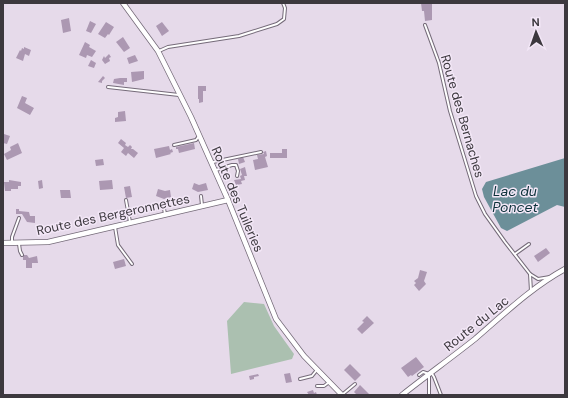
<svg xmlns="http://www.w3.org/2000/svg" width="568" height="398" font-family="'DM Sans',sans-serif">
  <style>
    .green { fill: #abc0b0 }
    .water { fill: #6c8f99 }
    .building { fill: #ac98b2 }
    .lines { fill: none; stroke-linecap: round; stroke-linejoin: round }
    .service-casing { stroke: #756b79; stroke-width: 4 }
    .minor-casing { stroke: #756b79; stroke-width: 6 }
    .service { stroke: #fff; stroke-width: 2 }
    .minor { stroke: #fff; stroke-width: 4.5 }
    .labels { text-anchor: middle; stroke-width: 3; stroke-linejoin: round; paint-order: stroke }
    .street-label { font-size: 13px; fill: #3c383e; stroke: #f3e7f7 }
    .water-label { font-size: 14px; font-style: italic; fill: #0b3039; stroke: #f3e7f7 }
  </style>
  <rect width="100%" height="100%" fill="#e6daea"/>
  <polygon class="green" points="244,302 264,304 274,326 294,354 292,359 231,374 227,321"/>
  <polygon class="water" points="565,158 565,207 557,205 507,231 501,228 484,197 482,189 486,182"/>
  <g class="building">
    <polygon points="421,3 432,3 432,20 425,21 424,11 422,11"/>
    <polygon points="69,18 71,31 63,33 61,20"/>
    <polygon points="90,21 96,24 91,33 86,31"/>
    <polygon points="106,22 114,27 109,35 108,34 105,38 98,34"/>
    <polygon points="162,22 169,31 162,36 156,26"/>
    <polygon points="123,37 130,48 124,52 116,42"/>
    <polygon points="85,42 90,45 89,47 96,51 92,57 87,55 86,58 79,55"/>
    <polygon points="24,47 31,50 29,56 25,54 23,61 16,58 20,50 21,51 22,48 24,49"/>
    <polygon points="109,54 111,57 109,58 110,61 105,64 102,60 104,56 105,58"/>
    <polygon points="135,55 138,61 129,64 127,58"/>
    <polygon points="91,60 96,63 94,68 88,66"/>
    <polygon points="144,71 144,79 132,82 131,72"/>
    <polygon points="103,76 105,78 102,81 102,83 98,82"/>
    <polygon points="120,78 127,78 127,82 124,82 124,85 113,83 114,79"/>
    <polygon points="198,86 206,86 206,91 203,91 203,102 199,103 199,99 198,99"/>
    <polygon points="22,96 27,98 25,103 34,108 30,115 17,108"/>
    <polygon points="125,111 126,121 115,122 115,118 118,117 118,112"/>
    <polygon points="4,134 10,136 7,144 3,143"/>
    <polygon points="121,139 126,143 125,145 128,147 130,145 132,147 131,149 133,149 138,153 134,158 128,153 126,156 121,152 124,148 118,143"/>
    <polygon points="18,143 22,153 7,160 4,154 11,150 10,147"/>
    <polygon points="194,143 195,149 179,153 178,149 176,149 176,147"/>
    <polygon points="169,146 170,150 172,149 173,152 170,153 171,154 156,158 154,149"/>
    <polygon points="282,149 287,149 287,158 270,158 270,153 282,153"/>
    <polygon points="266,151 267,156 265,157 268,167 255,170 253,160 258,159 257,155 264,154 263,152"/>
    <polygon points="243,157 245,162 239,164 238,159"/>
    <polygon points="103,159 104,165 96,166 95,160"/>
    <polygon points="245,167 247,176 244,176 245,180 241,181 242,184 236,185 234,180 241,179 240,176 242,175 240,169"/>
    <polygon points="9,180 21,182 21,186 18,186 18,189 11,189 11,191 5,191 4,182 9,182"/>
    <polygon points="42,180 43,188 39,189 38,181"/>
    <polygon points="112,180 113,189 100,190 99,181"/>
    <polygon points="194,183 199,185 206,183 208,190 198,192 192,189"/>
    <polygon points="130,186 132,197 126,198 124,187"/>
    <polygon points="158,189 165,191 170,190 171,197 164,199 156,196"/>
    <polygon points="60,190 70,190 71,198 61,198"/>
    <polygon points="16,209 19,209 19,211 29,212 30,216 35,216 35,223 27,222 22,214 16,214"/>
    <polygon points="546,248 550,253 538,262 534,256"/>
    <polygon points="23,255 27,255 29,258 37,256 38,263 32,263 32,268 26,268 26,260 23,260"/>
    <polygon points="124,259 126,266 115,269 113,262"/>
    <polygon points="420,270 427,272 424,281 426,284 419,291 414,285 416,283 414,281 418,278"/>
    <polygon points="367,316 374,323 362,334 357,329 364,322 362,321"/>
    <polygon points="416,357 424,367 412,376 411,375 408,377 401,368"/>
    <polygon points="350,364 361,375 355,381 344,370"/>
    <polygon points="290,373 292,382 286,383 284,374"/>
    <polygon points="258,374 259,376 254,377 254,379 250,380 249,376"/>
    <polygon points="360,385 370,395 357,395 354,392"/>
    <polygon points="313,390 314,393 316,392 317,395 309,395 307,392"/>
  </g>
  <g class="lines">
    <g class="service-casing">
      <g id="service">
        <polyline points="425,25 439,63 450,111 476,196 485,214 505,242 530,274 531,291"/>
        <polyline points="159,51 168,47 239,36 277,24 284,19 285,8 283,3"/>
        <polyline points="108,87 179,95"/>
        <polyline points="174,145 196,140 199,136"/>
        <polyline points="213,162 261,152"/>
        <polyline points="216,170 232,165 236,165 238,171 237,176"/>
        <polyline points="201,196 202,205"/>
        <polyline points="126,200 130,222"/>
        <polyline points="163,203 165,214"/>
        <polyline points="115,227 118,245 132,264"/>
        <polyline points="12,242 12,237 19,218"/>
        <polyline points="19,244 20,251 22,255"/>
        <polyline points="515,254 529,244"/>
        <polyline points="530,274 538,279 550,277"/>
        <polyline points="431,372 434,377 441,395"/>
        <polyline points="419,375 423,372 429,374 429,394"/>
        <polyline points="300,379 312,376 316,371"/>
        <polyline points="317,386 324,386 328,383"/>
        <polyline points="343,394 355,384"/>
      </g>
    </g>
    <g class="minor-casing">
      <g id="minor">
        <polyline points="123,3 158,51 191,117 228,200 276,319 304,356 342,395"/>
        <polyline points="3,243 48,242 228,200"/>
        <path d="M 402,395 C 426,376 451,358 475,339 C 504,314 532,287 565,269"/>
      </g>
    </g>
    <use href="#service" class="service"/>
    <use href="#minor" class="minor"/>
  </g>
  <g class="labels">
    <g class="street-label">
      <text transform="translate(463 116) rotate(74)" y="5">Route des Bernaches</text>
      <text transform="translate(238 199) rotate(67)" y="5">Route des Tuileries</text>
      <text transform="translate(113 214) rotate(-12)" y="5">Route des Bergeronnettes</text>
      <text transform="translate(476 323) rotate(-39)" y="5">Route du Lac</text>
    </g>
    <g class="water-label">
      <text x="515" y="196">Lac du<tspan x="515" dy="16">Poncet</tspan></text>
    </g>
  </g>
  <rect width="568" height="398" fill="none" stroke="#3c383e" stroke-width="8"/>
  <g transform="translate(536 32) rotate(358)" stroke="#f3e7f7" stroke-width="3" paint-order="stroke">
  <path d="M0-3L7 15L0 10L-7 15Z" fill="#3c383e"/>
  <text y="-6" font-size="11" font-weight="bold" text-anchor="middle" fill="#3c383e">N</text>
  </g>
</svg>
